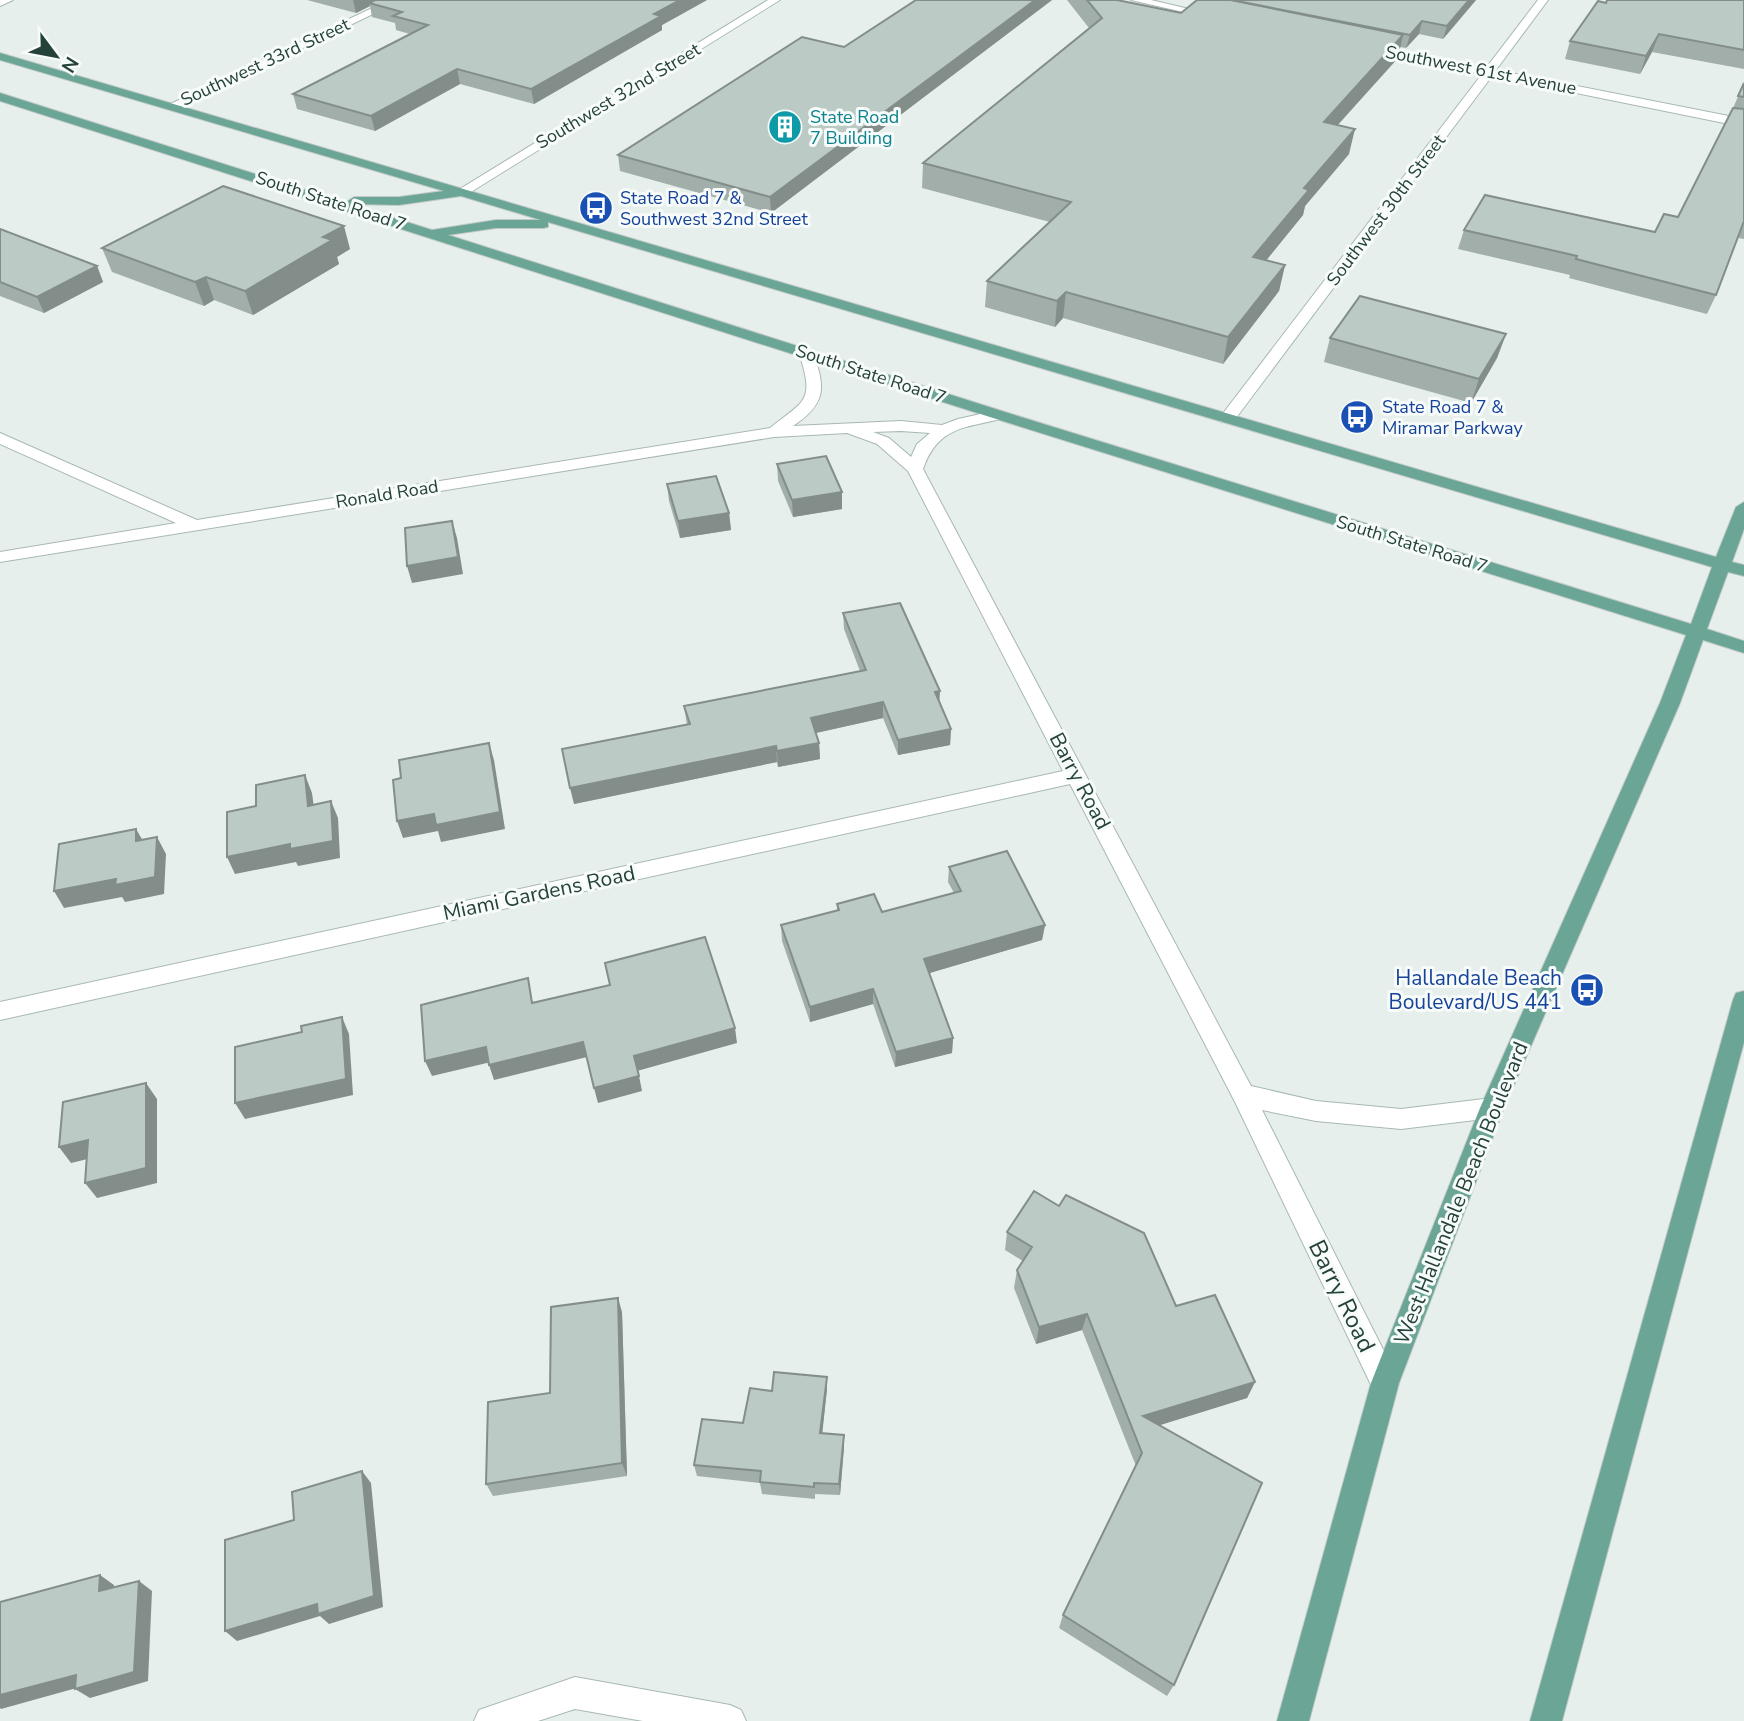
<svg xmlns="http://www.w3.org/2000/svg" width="1744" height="1721" font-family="'Nunito Sans',sans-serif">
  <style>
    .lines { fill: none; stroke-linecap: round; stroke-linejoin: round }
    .minor-casing { stroke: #a8b8b2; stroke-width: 2 }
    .primary-casing { stroke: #c2cac8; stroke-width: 2 }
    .minor { fill: #fff; fill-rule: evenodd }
    .primary { fill: #6aa596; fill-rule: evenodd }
    .wall { fill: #a1aea9 }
    .shaded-wall { fill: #838d89 }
    .building { fill: #bbcac4; stroke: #838d89; stroke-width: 2 }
    .labels { text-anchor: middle; stroke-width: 6; stroke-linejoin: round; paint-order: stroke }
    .far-street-label { font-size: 18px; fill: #24423a; stroke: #f7fbf9 }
    .far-culture-label { font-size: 18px; fill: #0d838f; stroke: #f7fbf9; text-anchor: start }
    .far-transit-label { font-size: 18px; fill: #164399; stroke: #f7fbf9; text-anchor: start }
    .street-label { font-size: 21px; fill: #24423a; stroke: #f7fbf9 }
    .transit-label { font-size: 21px; fill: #164399; stroke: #f7fbf9; text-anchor: end }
    .near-street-label { font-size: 24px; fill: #24423a; stroke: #f7fbf9 }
  </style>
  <rect width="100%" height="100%" fill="#e6efeb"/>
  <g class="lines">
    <g class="minor-casing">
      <g id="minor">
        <polygon points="0,0 13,0 0,6"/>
        <polygon points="389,0 402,0 174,110 164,107"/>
        <polygon points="768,0 780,0 466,195 456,195 455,192"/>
        <polygon points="1131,0 1151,0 1219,16 1214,19"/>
        <polygon points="1538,0 1548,0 1496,70 1744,119 1744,127 1492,76 1233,422 1221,422 1219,419 1221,416 1482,74 1372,51 1366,48 1368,46 1486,68"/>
        <path d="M 806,349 L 813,353 C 826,388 826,404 793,426 L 901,421 L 942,425 L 958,419 L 999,410 L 1007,415 L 1005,418 C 965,428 938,426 923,469 L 1251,1086 L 1316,1101 L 1401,1109 L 1492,1098 L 1500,1101 L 1504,1108 L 1500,1115 L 1492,1118 L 1401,1129 L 1316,1121 L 1262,1110 L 1395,1373 L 1399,1383 L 1395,1393 L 1385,1396 L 1375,1393 L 1235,1102 L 1070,784 L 0,1020 L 0,1002 L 1063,771 L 908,471 L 877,444 L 847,433 L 774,437 L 0,562 L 0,552 L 176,523 L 0,444 L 0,433 L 197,520 L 770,428 C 805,400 815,402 799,353 ZM 901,431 L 930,433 L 917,444 L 911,457 L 889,438 L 873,432 Z"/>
        <polygon points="575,1677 730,1705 741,1710 746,1721 643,1721 575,1709 538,1721 474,1721 479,1710"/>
      </g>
    </g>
    <g class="primary-casing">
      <g id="primary">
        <path d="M 0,53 L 1716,557 L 1736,507 L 1744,502 L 1744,529 L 1732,562 L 1744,565 L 1744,576 L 1728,572 L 1707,629 L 1744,641 L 1744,653 L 1703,640 L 1680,703 L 1504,1108 L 1399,1383 L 1309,1721 L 1277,1721 L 1371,1383 L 1480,1108 L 1660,703 L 1686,635 L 993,418 L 0,101 L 0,93 L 432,230 L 496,220 L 541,220 L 461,196 L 399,205 L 349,204 L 348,201 L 354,197 L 399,197 L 444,191 L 0,60 ZM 548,222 L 1712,567 L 1691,624 L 1005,412 L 448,235 L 496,228 L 543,228 L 548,227 Z"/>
        <polygon points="1744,991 1744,1042 1562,1721 1530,1721 1733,1000 1736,993"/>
      </g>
    </g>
    <use href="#minor" class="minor"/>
    <use href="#primary" class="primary"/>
  </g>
  <g class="wall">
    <polygon points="307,0 707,0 662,25 662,30 534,104 460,84 375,131 297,109 293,94 410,34 396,30 395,23 372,17 370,6 356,13"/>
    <polygon points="913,0 1052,0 771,213 620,171 618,155 844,47 915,0"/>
    <polygon points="1067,0 1117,0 1181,13 1197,0 1476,0 1443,39 1419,34 1406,48 1400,47 1398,58 1337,125 1349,154 1305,206 1303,215 1266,260 1285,265 1279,291 1223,364 1063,318 1055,327 985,307 987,281 1050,222 922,188 923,163 1089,28"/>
    <polygon points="1744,0 1744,69 1652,52 1640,74 1565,59 1570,41 1606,3"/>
    <polygon points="1744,83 1744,239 1738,238 1716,295 1707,314 1569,278 1570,275 1458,249 1464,230 1655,232 1678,217 1733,108"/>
    <polygon points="0,229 97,266 103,282 44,313 0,296"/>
    <polygon points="102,248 350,249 337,257 339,264 253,315 214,300 204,306 112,272"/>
    <polygon points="1506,334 1497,358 1471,403 1324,362 1330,338"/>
    <polygon points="777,464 842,509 793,517 778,481"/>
    <polygon points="667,484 729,513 731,530 680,538 669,501"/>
    <polygon points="843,613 939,702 951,729 950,745 898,755 883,718 816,733 819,743 820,759 778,767 777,762 574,804 687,725 684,706 860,671 844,629"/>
    <polygon points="949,867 1045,925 1042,940 929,973 953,1038 952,1053 895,1067 873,1004 810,1022 782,941 781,925 837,911 837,904 882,912 954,893 948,882"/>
    <polygon points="1007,1232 1176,1306 1255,1382 1247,1398 1159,1425 1174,1685 1167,1696 1059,1628 1063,1615 1136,1466 1082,1330 1036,1344 1014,1288 1017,1270 1023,1261 1005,1250"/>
    <polygon points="622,1312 627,1476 493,1496 486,1484 550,1393"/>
    <polygon points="827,1389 822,1433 844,1447 840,1495 815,1494 815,1499 762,1494 760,1483 697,1476 694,1465 743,1423 772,1391"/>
  </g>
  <g class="shaded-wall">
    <polygon points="353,0 383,0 369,3 370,6 356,13"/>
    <polygon points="680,0 707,0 662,25 662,30 534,104 531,89 654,14"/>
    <polygon points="1035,0 1052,0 771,213 770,197"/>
    <polygon points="1469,0 1476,0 1443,39 1447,26"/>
    <polygon points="1422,21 1419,34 1406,48 1410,35"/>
    <polygon points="1659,34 1652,52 1640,74 1646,56"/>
    <polygon points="1403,35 1398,58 1318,147 1324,122"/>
    <polygon points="457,69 460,84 375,131 371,116"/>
    <polygon points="1355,129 1349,154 1305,206 1303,215 1248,283 1253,257 1304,188"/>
    <polygon points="344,226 350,249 337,257 339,264 253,315 245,291 323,237"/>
    <polygon points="1285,265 1279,291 1223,364 1228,337"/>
    <polygon points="97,266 103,282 44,313 37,297"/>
    <polygon points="206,277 214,300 204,306 195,282"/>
    <polygon points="1066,292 1063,318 1055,327 1057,301"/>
    <polygon points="1506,334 1497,358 1471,403 1479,379"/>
    <polygon points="842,492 842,509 793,517 792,500"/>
    <polygon points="729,513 731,530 680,538 678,521"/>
    <polygon points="452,521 457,538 463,574 412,583 407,566"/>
    <polygon points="940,691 939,707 935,692"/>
    <polygon points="883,702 883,718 811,734 811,718"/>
    <polygon points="951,729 950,745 898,755 898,740"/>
    <polygon points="489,743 494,760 505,829 441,842 438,831 403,838 397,821"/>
    <polygon points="819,743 820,759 778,767 777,751"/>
    <polygon points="776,746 777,762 574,804 570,788"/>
    <polygon points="305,775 312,793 316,823 308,806"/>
    <polygon points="331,801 338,818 340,858 298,866 296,862 235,874 227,857"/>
    <polygon points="136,829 146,846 136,841"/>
    <polygon points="157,837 166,854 164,894 125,902 122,897 64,908 54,891"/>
    <polygon points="1045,925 1042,940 923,975 924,959"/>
    <polygon points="873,989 873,1004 810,1022 810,1007"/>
    <polygon points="342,1017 349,1034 353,1095 245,1119 235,1103"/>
    <polygon points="735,1028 737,1043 637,1071 634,1056"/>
    <polygon points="953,1038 952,1053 895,1067 896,1052"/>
    <polygon points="583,1042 587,1057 494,1080 489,1065"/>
    <polygon points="486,1047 491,1062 432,1076 425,1061"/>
    <polygon points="639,1076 642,1091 598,1103 594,1088"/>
    <polygon points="146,1083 157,1099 157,1183 97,1198 85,1183"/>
    <polygon points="88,1140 100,1156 71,1163 59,1147"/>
    <polygon points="618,1298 622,1312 627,1476 622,1463"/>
    <polygon points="1087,1314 1082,1330 1036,1344 1039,1327"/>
    <polygon points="827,1377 827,1389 821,1445 820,1433"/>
    <polygon points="1255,1382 1247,1398 1138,1432 1143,1416"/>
    <polygon points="844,1435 844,1447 840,1495 839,1484"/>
    <polygon points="362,1471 371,1483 383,1607 329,1624 320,1616 237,1641 225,1631"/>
    <polygon points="100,1575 114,1585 113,1601 99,1591"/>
    <polygon points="139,1581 152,1591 148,1681 90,1698 75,1689"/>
    <polygon points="76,1675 91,1684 1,1709 0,1708 0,1695"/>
  </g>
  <g class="building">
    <polygon points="375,0 680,0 654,14 661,16 531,89 457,69 371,116 293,94 428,25 393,16 402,12 369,3"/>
    <polygon points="916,0 1035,0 770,197 618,155 802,37 844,47"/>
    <polygon points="1087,0 1117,0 1181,13 1197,0 1231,0 1403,35 1324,122 1355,129 1304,188 1309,190 1253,257 1285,265 1228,337 1066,292 1057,301 987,281 1071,202 923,163 1102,18"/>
    <polygon points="1232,0 1469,0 1447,26 1422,21 1410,35"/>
    <polygon points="1607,0 1744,0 1744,50 1659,34 1646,56 1570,41 1598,1 1606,3"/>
    <polygon points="1744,83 1744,97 1738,96"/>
    <polygon points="1733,108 1744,109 1744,221 1716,295 1576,259 1577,256 1464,230 1485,195 1655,232 1664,214 1678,217"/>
    <polygon points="223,186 344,226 323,237 332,240 245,291 206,277 195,282 102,248"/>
    <polygon points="0,229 97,266 37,297 0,282"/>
    <polygon points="1360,296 1506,334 1479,379 1330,338"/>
    <polygon points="826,456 842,492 792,500 777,464"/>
    <polygon points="716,476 729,513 678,521 667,484"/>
    <polygon points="452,521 458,557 407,566 405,528"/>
    <polygon points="900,603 940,691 935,692 951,729 898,740 883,702 811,718 819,743 777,751 776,746 570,788 562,749 690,724 684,706 866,670 843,613"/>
    <polygon points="489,743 500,812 436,825 434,814 397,821 393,780 401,778 399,760"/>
    <polygon points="305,775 308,806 331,801 333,841 290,849 290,844 227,857 227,812 256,806 256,785"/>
    <polygon points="136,829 136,841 157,837 155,877 115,885 116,879 54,891 59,844"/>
    <polygon points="1007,851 1045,925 924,959 953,1038 896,1052 873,989 810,1007 781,925 839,910 837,904 874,894 882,912 961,891 949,867"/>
    <polygon points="705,937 735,1028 634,1056 639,1076 594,1088 583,1042 489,1065 486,1047 425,1061 421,1005 528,978 532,1003 610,985 605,963"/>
    <polygon points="342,1017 346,1079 235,1103 235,1047 302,1032 301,1026"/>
    <polygon points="146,1083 146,1168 85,1183 88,1140 59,1147 63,1102"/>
    <polygon points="1034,1191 1059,1206 1066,1195 1144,1233 1176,1306 1215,1295 1255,1382 1143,1416 1262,1483 1174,1685 1063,1615 1142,1453 1087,1314 1039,1327 1017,1270 1032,1247 1007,1232"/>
    <polygon points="618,1298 622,1463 486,1484 488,1402 550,1393 551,1307"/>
    <polygon points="774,1372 827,1377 820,1433 844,1435 839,1484 814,1483 814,1487 760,1482 761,1471 694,1465 702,1419 743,1423 750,1388 772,1391"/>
    <polygon points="362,1471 374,1596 318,1614 317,1604 225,1631 225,1540 294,1520 292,1492"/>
    <polygon points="100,1575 99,1591 139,1581 134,1672 75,1689 76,1675 0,1695 0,1602"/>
  </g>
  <defs>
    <g id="building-disc" transform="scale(1.75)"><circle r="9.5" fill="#0f9aa8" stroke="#f7fbf9"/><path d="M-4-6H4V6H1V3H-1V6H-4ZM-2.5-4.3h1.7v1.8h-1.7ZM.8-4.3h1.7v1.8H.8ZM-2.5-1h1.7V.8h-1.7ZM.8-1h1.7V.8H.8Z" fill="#fff"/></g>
    <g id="bus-disc" transform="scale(1.75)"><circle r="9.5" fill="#1a4fb4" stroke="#f7fbf9"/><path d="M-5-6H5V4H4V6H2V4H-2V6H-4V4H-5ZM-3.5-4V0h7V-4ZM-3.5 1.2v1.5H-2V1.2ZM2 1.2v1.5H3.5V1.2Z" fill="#fff"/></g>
  </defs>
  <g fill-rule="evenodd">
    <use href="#building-disc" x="785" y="127"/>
    <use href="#bus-disc" x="596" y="208"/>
    <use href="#bus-disc" x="1357" y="417"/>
    <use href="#bus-disc" x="1587" y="990"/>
  </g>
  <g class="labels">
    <g class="far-street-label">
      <text transform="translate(265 62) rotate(-25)" y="6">Southwest 33rd Street</text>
      <text transform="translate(1481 70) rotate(11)" y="6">Southwest 61st Avenue</text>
      <text transform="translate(618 96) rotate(-31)" y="6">Southwest 32nd Street</text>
      <text transform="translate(331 201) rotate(18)" y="6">South State Road 7</text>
      <text transform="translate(1386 210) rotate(-53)" y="6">Southwest 30th Street</text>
      <text transform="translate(871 374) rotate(18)" y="6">South State Road 7</text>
      <text transform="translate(387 494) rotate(-9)" y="6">Ronald Road</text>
      <text transform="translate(1412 544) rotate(17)" y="6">South State Road 7</text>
    </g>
    <g class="far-culture-label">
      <text x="810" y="123">State Road<tspan x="810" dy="21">7 Building</tspan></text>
    </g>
    <g class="far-transit-label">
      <text x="620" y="204">State Road 7 &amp;<tspan x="620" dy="21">Southwest 32nd Street</tspan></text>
      <text x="1382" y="413">State Road 7 &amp;<tspan x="1382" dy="21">Miramar Parkway</tspan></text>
    </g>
    <g class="street-label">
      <text transform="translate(1080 781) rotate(62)" y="7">Barry Road</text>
      <text transform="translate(539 893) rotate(-12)" y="7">Miami Gardens Road</text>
      <text transform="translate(1461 1193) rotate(-68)" y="7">West Hallandale Beach Boulevard</text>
    </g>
    <g class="transit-label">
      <text x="1562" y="985">Hallandale Beach<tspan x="1562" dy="24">Boulevard/US 441</tspan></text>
    </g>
    <g class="near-street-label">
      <text transform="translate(1342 1296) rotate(64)" y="8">Barry Road</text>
    </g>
  </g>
  <g transform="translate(56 56) rotate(122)" stroke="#f7fbf9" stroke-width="5" paint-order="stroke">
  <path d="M0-5L12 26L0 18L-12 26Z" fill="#24423a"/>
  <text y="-10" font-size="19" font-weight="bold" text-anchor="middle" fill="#24423a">N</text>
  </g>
</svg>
